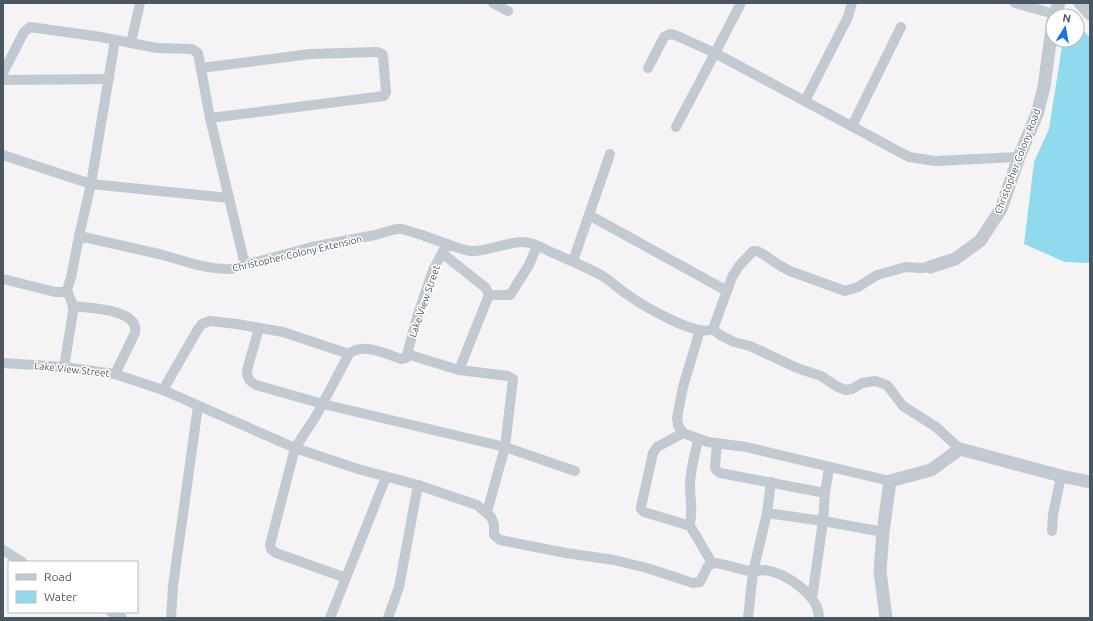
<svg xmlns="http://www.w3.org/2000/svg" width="1093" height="621" font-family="Ubuntu,sans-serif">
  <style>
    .water { fill: #90daee }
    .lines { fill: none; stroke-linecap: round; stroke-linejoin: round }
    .minor { stroke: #c1cad2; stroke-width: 10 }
    .tertiary { stroke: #c1cad2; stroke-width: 13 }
    .labels { text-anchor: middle; stroke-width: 3; stroke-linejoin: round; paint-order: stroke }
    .street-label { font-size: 10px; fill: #4a5661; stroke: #fff }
  </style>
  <rect width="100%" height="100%" fill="#f5f3f3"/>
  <polygon class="water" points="1077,23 1090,38 1090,263 1065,262 1024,244 1034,162 1049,129 1063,40 1077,40"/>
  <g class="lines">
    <g class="minor">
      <polyline points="140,3 131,43 157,48 192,49 198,53 210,118 245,265"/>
      <polyline points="493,3 508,11"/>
      <polyline points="741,3 715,53 909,157 935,161 1019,157"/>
      <polyline points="1015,3 1054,14"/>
      <polyline points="201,68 310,54 377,52 382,54 383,56 386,92 384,96 210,118"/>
      <polyline points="648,68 664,37 670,34 675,35 715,53 676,127"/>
      <polyline points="3,73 24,32 30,27 101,37 131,43"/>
      <polyline points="3,80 109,79"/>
      <polyline points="805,101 848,17 852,3"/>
      <polyline points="852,126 901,27"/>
      <polyline points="3,155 91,184 229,198"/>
      <polyline points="589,215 727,291"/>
      <polyline points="79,236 91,184 115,40"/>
      <polyline points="442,253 486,288 489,295 459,370"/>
      <polyline points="573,261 610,154"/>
      <path d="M 3,279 L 55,292 L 63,292 L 67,290 L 71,278 L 79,236 C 105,242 132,248 159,254 C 183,260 206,270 231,269 L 312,247 L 375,235 L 396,229 L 402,229 L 422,235 L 447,244"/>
      <polyline points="489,295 510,295 529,265 537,246"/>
      <path d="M 73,306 C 89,308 140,309 135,333 L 115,374"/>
      <path d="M 259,328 L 247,370 C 247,378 249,381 256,385 L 323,404 L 505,447 L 575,471"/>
      <polyline points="713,329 720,335 734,342 750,346 797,368 821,376 838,387 846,390 852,389 862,383 875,381 887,385 903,406 936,427 960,449"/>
      <polyline points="700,330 683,387 677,418 678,425 683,433 708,442 746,447 890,481"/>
      <polyline points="407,354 459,370 508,376 513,379 505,447 487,512"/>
      <path d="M 3,363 L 64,367 L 115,374 L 163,390 L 295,448 L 316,416 L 349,354 C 363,342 386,354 401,359 L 406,358 L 418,314 L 433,270 L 447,244 C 454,246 462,250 470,251 C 488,252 505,242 523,242 C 532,242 541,247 549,251 C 566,259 584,266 601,275 C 611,281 619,289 628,295 C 642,305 697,338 713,329 L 732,277 L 739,266 L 753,251 L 757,251 L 763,254 L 779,265 L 790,271 L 845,291 L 858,287 L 877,275 L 906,267 L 920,268 L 930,267"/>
      <polyline points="64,367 73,312 73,306 67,290"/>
      <polyline points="163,390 198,329 202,324 210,321 237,324 283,332 349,354"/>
      <path d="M 683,433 L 657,447 L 653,453 L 641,507 L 641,509 L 644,512 L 687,525 L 690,523 C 693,510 690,499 690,486 C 690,471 695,454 698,440"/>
      <polyline points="717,443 715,467 716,470 720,473 825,493"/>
      <polyline points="767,513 823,521 883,532"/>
      <polyline points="689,524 712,563"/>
      <polyline points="1052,531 1053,515 1061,476"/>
      <polyline points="3,550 22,562"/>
      <path d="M 346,578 L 276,553 L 271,549 L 270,545 L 295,448 L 358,469 L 418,485 L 477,505 L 491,517 L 494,524 L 494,535 L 500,540 L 566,553 L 614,560 L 647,568 L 693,583 L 700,582 L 708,566 L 714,563 C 726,564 738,569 750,571 C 756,572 760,570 765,570 C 786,573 819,595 819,618"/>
      <polyline points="812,598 823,521 825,493 829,468"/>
      <polyline points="111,612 122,618"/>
      <polyline points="171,618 173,586 198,406"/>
      <polyline points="330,618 386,477"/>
      <polyline points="388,618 399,587 418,485"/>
      <polyline points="748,618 753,572 767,513 771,482"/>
    </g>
    <g class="tertiary">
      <polyline points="1080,3 1090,14"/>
      <polyline points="1054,16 1059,3"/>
      <polyline points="930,267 955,259 980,241 1001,209 1019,157 1037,114 1044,87 1053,21"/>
      <polyline points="886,618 880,571 883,532 890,481 931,470 960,449 1061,476 1090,482"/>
    </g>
  </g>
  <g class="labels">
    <g class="street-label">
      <text transform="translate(1017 161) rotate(-69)" y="4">Christopher Colony Road</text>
      <text transform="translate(297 253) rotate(-13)" y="4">Christopher Colony Extension</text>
      <text transform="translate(424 301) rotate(-71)" y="4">Lake View Street</text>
      <text transform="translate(72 369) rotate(6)" y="4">Lake View Street</text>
    </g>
  </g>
  <rect width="1093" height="621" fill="none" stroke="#4a5661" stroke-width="8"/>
  <rect x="8" y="561" width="130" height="52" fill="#ffffff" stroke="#b7bbc0"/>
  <rect x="16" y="574" width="20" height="6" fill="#c1cad2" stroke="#b7bbc0"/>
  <text x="44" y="581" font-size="12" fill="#4a5661">Road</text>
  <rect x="16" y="591" width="20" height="12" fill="#90daee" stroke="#b7bbc0"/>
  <text x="44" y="601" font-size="12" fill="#4a5661">Water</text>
  <g transform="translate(1065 28) rotate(11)"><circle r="19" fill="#ffffff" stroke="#b7bbc0"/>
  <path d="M0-3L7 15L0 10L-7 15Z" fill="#1a73e8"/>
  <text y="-6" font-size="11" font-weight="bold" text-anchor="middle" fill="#4a5661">N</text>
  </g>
</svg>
